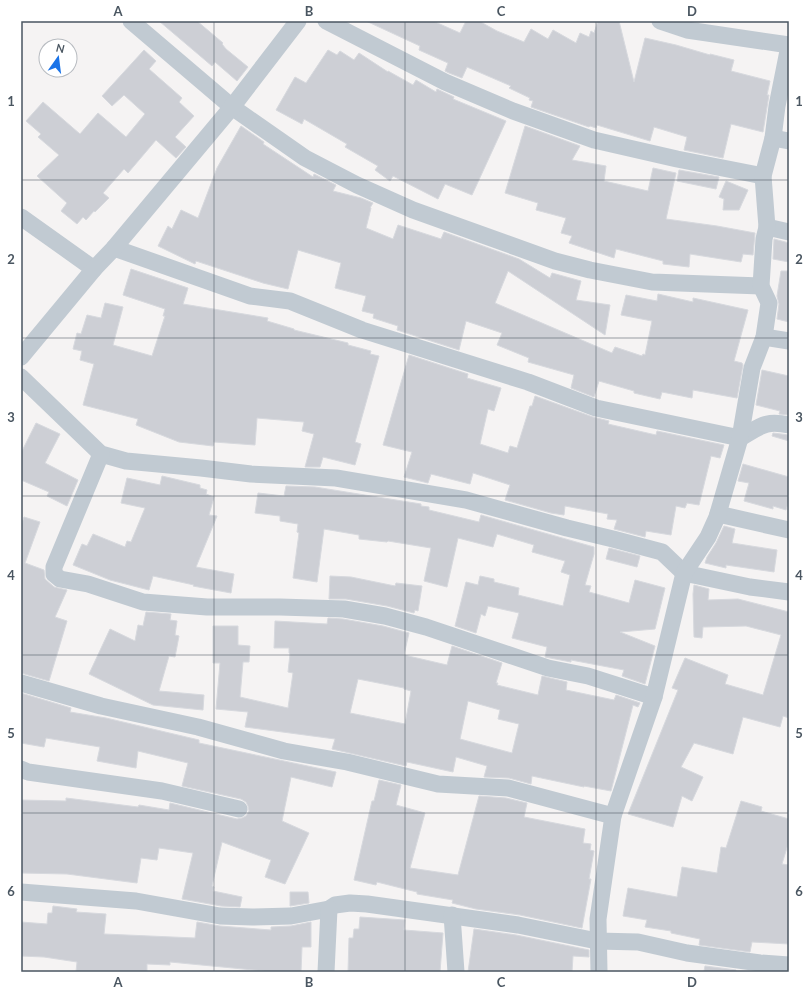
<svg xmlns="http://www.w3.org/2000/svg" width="810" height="993" font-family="Lato,sans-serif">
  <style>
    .building { fill: #cdcfd5; stroke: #d7d9de; fill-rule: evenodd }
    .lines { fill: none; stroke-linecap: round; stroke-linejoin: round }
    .street { stroke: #c1cad2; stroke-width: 17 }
    .grid { fill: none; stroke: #4a5661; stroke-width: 1; stroke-opacity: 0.55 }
    .neatline { fill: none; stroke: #4a5661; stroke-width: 1.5 }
    .grid-label { font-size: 13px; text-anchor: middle; font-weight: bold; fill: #4a5661 }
  </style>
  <rect width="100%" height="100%" fill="#f5f3f3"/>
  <g class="building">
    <polygon points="159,21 197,21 223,43 222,44 226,49 248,67 237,81 215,62 212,66"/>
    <polygon points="366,21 433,21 460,33 466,21 479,21 497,31 524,42 531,29 548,39 553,30 576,43 580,33 589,37 591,31 594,33 598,21 619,21 634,82 645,38 676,45 710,55 710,54 734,60 731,71 770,81 767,95 769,95 763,132 731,124 723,158 684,150 687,137 654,127 650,141 597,125 596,128 590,126 589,127 531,107 533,101 529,100 530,98 509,88 511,86 467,67 462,78 449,73 445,71 448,63 419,50 420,46"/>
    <polygon points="144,50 156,61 149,69 182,98 179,102 194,116 175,137 186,147 176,158 156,140 128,173 124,169 103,193 109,198 95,212 94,211 86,220 83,217 77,224 61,211 67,203 37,176 59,155 38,137 41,134 26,121 43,102 80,134 98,113 126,137 145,114 124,95 112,106 102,96"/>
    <polygon points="328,50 337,55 340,51 354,60 359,53 388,72 388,71 413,85 416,80 436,92 437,89 454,97 453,99 506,121 472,195 445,184 438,199 393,176 390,181 375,170 378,166 345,147 347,144 304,119 302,124 276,110 295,77 306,83"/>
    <polygon points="241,126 264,142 263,144 313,177 314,174 336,185 333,191 361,198 373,203 370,208 371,208 366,228 393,239 398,225 441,239 444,232 519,259 550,278 552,273 581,281 576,300 610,305 605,335 508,271 495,303 612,353 615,347 642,356 643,354 645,355 652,321 621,315 626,295 657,301 658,294 693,302 693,298 748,310 734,361 742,363 743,365 737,398 693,390 692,398 662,392 660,399 634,393 634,391 599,381 594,397 571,388 574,375 528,362 529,358 497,345 502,333 466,321 459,350 397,330 398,326 373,318 374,314 362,311 366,296 335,288 341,263 298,250 288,289 263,283 196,261 195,264 158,246 168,226 172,229 181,210 198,218 217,168"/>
    <polygon points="525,126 580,146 572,160 606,166 604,181 648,191 653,168 676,173 666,219 717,226 755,233 753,255 743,254 741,262 690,254 689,267 663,264 663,261 616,249 614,258 569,243 572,236 561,233 566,218 536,210 538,203 505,193"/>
    <polygon points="679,170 719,177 716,189 677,181"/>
    <polygon points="726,181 748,190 739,210 723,210 724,199 719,197"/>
    <polygon points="774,239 789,243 789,262 773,259"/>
    <polygon points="131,269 188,288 183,304 268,318 267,321 294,329 294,330 348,343 348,345 371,351 370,354 379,356 355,442 361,444 355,465 323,457 320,467 305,467 314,434 302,431 304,422 257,418 255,445 214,442 213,446 179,442 136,425 138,419 83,405 94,364 80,360 82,351 73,349 77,333 81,334 87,315 101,318 105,303 123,307 113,345 152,356 165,316 163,316 165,309 123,295"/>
    <polygon points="781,271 789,271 789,322 777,319 779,304 777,296"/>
    <polygon points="409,355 468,374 467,378 501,388 494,411 488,409 480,444 508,453 510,446 517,448 530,406 532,406 535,396 593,417 609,421 608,424 656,435 657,431 724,445 720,458 711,456 699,505 687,503 685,508 676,506 671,535 646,531 645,537 614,529 617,520 607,519 608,514 565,506 564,515 551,513 505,500 510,485 473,473 470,484 431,474 428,483 404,477 412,452 383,445"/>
    <polygon points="762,370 789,376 789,415 779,414 780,411 756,405"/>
    <polygon points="36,423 60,434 45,463 78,480 67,506 47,496 49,492 21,480 21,453"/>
    <polygon points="773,433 789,435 789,441 772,436"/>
    <polygon points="743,464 789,477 789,500 786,510 773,506 773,509 744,501 749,483 738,481"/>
    <polygon points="162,476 200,485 200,488 207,490 206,494 214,497 209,515 217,516 196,567 234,574 231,593 193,586 194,585 153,576 149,590 110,580 73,565 82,544 87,546 93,534 125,547 127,541 131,542 145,508 121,503 127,478 160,485"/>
    <polygon points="286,486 315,487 421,504 421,506 429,507 429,510 479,522 481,515 594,547 594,554 585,585 591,586 589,592 629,603 635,580 665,588 655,629 620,632 655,646 645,684 622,676 624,670 571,660 571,662 545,657 547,647 512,638 519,613 488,606 485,616 481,614 476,633 455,626 466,582 478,585 480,576 494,579 494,582 519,588 518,595 563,606 570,575 561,572 565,561 532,552 534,545 497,534 493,547 458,538 447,587 424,581 431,548 388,541 387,542 359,539 359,535 324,529 317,582 293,578 299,533 297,532 298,524 280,521 280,516 255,513 258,493 284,496"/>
    <polygon points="24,517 40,522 25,563 44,570 45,579 54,587 67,590 55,617 67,621 49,681 21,673 21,526"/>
    <polygon points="724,526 735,529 732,543 777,550 774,572 726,565 726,568 705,563 707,557 716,543"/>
    <polygon points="609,548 640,556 637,567 606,559"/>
    <polygon points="330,576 351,577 395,586 396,583 422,586 418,611 415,610 414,613 387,606 346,599 329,599"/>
    <polygon points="694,585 709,589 708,600 738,599 789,612 789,718 783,716 780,727 743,717 733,754 694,743 681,767 703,777 692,801 682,796 673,827 628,814 678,690 672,688 685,658 728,675 725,684 763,695 781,635 746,626 705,627 703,627 702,638 694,637 693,594"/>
    <polygon points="146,612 171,614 170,620 177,621 175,635 179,636 175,657 169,656 159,691 204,695 203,710 153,705 89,674 110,629 135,641 138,625 143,626"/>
    <path d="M 328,618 L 343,619 L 383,626 L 409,633 L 404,655 L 447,665 L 452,646 L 502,663 L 496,683 L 498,683 L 497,685 L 538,695 L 542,676 L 567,682 L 566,690 L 614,700 L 616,695 L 640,703 L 638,707 L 633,705 L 611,791 L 584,786 L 584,787 L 532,776 L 531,784 L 509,778 L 484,777 L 487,766 L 456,757 L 453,772 L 407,762 L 406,766 L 332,749 L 335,739 L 245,727 L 248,712 L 216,709 L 220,663 L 213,663 L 213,626 L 238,626 L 238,645 L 250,646 L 249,662 L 243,662 L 240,697 L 288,708 L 293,673 L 288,672 L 290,654 L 289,653 L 289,648 L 274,648 L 275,621 L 327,624 ZM 358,679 L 404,688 L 404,689 L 411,691 L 405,724 L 350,713 ZM 468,701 L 500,710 L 498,719 L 519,724 L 512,753 L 460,739 Z"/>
    <polygon points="21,693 71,708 70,712 106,718 199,740 199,743 336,772 332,787 291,777 282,821 309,833 285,884 265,877 271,860 222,842 212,886 214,887 213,891 242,897 240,907 221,906 182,899 193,853 159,848 157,860 141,858 137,883 67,874 21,873 21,800 66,801 66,798 138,807 139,805 169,810 170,803 237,819 242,818 246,816 249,811 248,806 246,802 241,799 182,786 188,763 138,751 136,768 97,761 100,747 46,738 44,747 21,743"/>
    <polygon points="379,780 401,785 396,805 425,813 410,868 458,875 479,796 506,798 527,803 524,817 585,829 583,843 591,844 590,850 594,851 589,879 591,879 582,928 520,915 476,909 452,903 453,900 417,894 417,892 377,882 376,885 354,880 372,801 374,801"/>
    <polygon points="741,801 762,807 761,811 789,819 789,841 782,864 789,865 789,944 752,942 750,952 699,945 700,939 671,933 671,931 645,927 647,920 623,916 628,888 677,897 682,867 717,873 721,847 726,848"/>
    <polygon points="290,892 308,892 309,903 290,906"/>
    <polygon points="53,906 77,909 76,912 106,914 104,934 195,938 197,922 220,926 271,930 271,927 291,926 311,922 311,947 302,947 301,972 264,972 264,971 170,962 170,965 147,964 147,972 76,972 77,962 44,957 21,956 21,922 47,924 48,913 52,913"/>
    <polygon points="360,917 405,920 404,930 443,933 440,972 348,972 349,938 353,938 354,929 359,929"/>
    <polygon points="474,929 516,935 589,950 589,957 573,956 572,972 468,972"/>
    <polygon points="705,966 736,970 736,972 712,972 704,971"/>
  </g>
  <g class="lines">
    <g class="street">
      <polyline points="131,21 232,107 305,158 357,185 413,210 555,261 590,270 652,282 761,286"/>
      <polyline points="326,21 445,82 513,111 594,140 677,159 763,176"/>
      <polyline points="660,21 687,30 789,45"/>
      <polyline points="773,138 789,141"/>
      <polyline points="21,217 94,269"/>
      <polyline points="767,227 789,232"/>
      <path d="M 114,248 L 250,296 L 290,301 L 362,330 L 528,382 L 596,408 L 740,438 C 761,426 765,420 789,425"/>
      <polyline points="764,337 789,341"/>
      <polyline points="21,357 94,269 114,248 232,107 298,21"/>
      <polyline points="21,377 101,454 126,461 201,468 251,474 336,478 466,500 567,528 613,539 662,552 684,573 750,587 789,592"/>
      <polyline points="101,454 54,567 54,574 60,579 88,584 143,602 207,607 280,607 344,609 385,616 426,627 548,668 588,676 654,697"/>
      <polyline points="718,514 789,530"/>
      <polyline points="21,683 101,706 198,727 284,751 347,762 438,784 508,788 613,816"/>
      <polyline points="21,769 28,772 162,791 239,809"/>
      <polyline points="21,892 136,901 220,916 252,917 291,916 329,909 335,905 350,903 367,904 518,925 597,941 638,942 687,953 760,963 789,965"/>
      <polyline points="452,915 456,972"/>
      <polyline points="326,972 329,909"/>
      <polyline points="599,972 598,919 613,816 654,697 684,573 708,537 717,517 740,438 752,368 764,337 769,303 761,286 764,239 767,227 763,176 773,138 777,106 789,46"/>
    </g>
  </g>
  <path class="grid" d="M 214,21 L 214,972M 405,21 L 405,972M 596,21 L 596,972M 21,180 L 789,180M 21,338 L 789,338M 21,496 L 789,496M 21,655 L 789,655M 21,813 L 789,813"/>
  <rect width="810" height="993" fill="none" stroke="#ffffff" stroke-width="44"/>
  <g transform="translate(58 58) rotate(14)"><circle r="19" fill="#ffffff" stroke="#b7bbc0"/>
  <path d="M0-3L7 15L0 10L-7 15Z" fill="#1a73e8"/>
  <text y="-6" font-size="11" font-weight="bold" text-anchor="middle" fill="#4a5661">N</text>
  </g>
  <rect x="22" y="22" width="766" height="949" class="neatline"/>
  <g class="grid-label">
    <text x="118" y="16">A</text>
    <text x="309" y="16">B</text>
    <text x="501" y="16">C</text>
    <text x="692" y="16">D</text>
    <text x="11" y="106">1</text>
    <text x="799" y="106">1</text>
    <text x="11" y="264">2</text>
    <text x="799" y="264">2</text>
    <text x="11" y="422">3</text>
    <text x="799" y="422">3</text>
    <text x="11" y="580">4</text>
    <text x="799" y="580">4</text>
    <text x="11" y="738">5</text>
    <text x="799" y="738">5</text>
    <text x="11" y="896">6</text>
    <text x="799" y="896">6</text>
    <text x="118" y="987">A</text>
    <text x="309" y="987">B</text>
    <text x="501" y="987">C</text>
    <text x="692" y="987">D</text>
  </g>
</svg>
